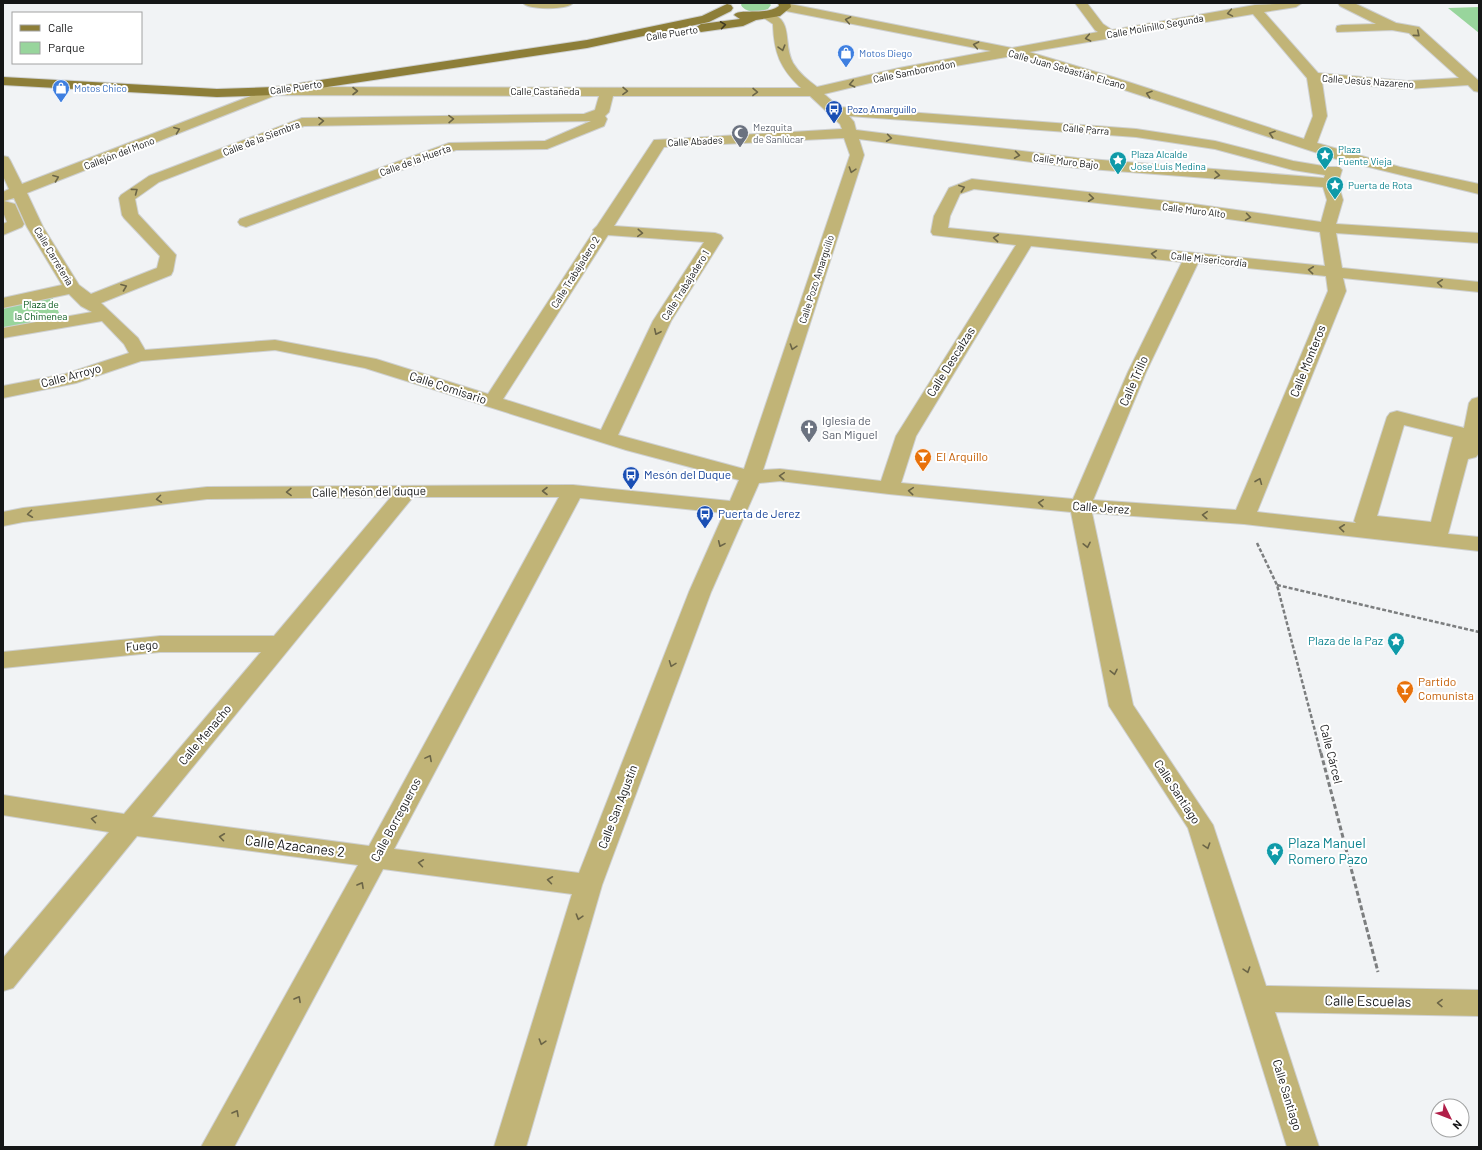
<svg xmlns="http://www.w3.org/2000/svg" width="1482" height="1150" font-family="Barlow,sans-serif">
  <style>
    .green { fill: #98d59c }
    .lines { fill: none; stroke-linecap: round; stroke-linejoin: round }
    .minor-casing { stroke: #ced0d1; stroke-width: 2 }
    .major-casing { stroke: #ced0d1; stroke-width: 2 }
    .path-far1 { stroke: #7c7e7f; stroke-width: 2.5; stroke-dasharray: 4 2; stroke-linecap: butt }
    .path { stroke: #7c7e7f; stroke-width: 3; stroke-dasharray: 5 2.5; stroke-linecap: butt }
    .minor { fill: #c1b477; fill-rule: evenodd }
    .major { fill: #8d7e38; fill-rule: evenodd }
    .oneway { stroke: #6b6547 }
    .oneway2 { stroke: #3f3a23 }
    .labels { text-anchor: middle; stroke-width: 4; stroke-linejoin: round; paint-order: stroke }
    .far-street-label { font-size: 10px; fill: #151617; stroke: #fff }
    .far-shop-label { font-size: 10px; fill: #366cbe; stroke: #fff; text-anchor: start }
    .far-transit-label { font-size: 10px; fill: #164399; stroke: #fff; text-anchor: start }
    .far-worship-label { font-size: 10px; fill: #5b616d; stroke: #fff; text-anchor: start }
    .far-culture-label { font-size: 10px; fill: #0d838f; stroke: #fff; text-anchor: start }
    .far-park-label { font-size: 10px; fill: #005415; stroke: #fff }
    .street-label { font-size: 12px; fill: #151617; stroke: #fff }
    .worship-label { font-size: 12px; fill: #5b616d; stroke: #fff; text-anchor: start }
    .food-label { font-size: 12px; fill: #c56008; stroke: #fff; text-anchor: start }
    .transit-label { font-size: 12px; fill: #164399; stroke: #fff; text-anchor: start }
    .culture-label { font-size: 12px; fill: #0d838f; stroke: #fff; text-anchor: end }
    .near-culture-label { font-size: 14px; fill: #0d838f; stroke: #fff; text-anchor: start }
    .near-street-label { font-size: 14px; fill: #151617; stroke: #fff }
  </style>
  <rect width="100%" height="100%" fill="#f1f3f5"/>
  <g class="green">
    <path d="M 742,3 L 769,3 L 771,5 L 768,9 C 760,12 746,14 741,5 Z"/>
    <polygon points="1479,7 1479,33 1448,8"/>
    <polygon points="51,294 62,320 3,330 3,305"/>
  </g>
  <g class="lines">
    <g class="minor-casing">
      <g id="minor">
        <path d="M 523,3 L 573,3 C 568,10 528,10 523,3 Z"/>
        <path d="M 785,3 L 1012,48 L 1098,32 L 1095,30 L 1075,3 L 1087,3 L 1103,24 L 1112,30 L 1255,5 L 1302,3 L 1296,7 L 1264,12 L 1318,73 L 1407,81 L 1459,78 L 1409,33 L 1392,30 L 1337,32 L 1336,29 L 1337,26 L 1342,25 L 1376,24 L 1340,6 L 1338,3 L 1354,3 L 1396,23 L 1419,27 L 1479,81 L 1479,92 L 1474,91 L 1468,85 L 1407,89 L 1322,82 L 1327,116 L 1317,143 L 1400,167 L 1479,184 L 1479,194 L 1336,159 L 1103,83 L 1012,56 L 899,76 L 824,94 L 839,107 L 1136,129 L 1215,141 L 1293,161 L 1329,167 L 1339,167 L 1342,170 L 1338,183 L 1343,200 L 1336,224 L 1479,233 L 1479,243 L 1336,233 L 1342,268 L 1479,282 L 1479,292 L 1343,278 L 1346,291 L 1257,512 L 1356,523 L 1354,521 L 1387,417 L 1390,413 L 1397,411 L 1464,428 L 1469,403 L 1472,399 L 1479,397 L 1479,453 L 1476,457 L 1468,459 L 1448,534 L 1479,537 L 1479,551 L 1244,524 L 1092,513 L 1133,705 L 1213,825 L 1266,986 L 1479,990 L 1479,1016 L 1275,1012 L 1319,1147 L 1287,1147 L 1188,828 L 1109,706 L 1071,512 L 889,494 L 780,481 L 759,483 L 711,592 L 602,885 L 526,1147 L 494,1147 L 572,894 L 383,869 L 234,1147 L 201,1147 L 358,865 L 137,836 L 13,988 L 3,991 L 3,958 L 109,832 L 3,815 L 3,795 L 124,814 L 261,652 L 160,652 L 3,668 L 3,652 L 160,636 L 274,636 L 391,497 L 207,499 L 23,522 L 3,526 L 3,512 L 23,508 L 207,487 L 573,485 L 730,501 L 739,480 L 626,450 L 365,368 L 275,350 L 141,361 L 76,383 L 3,398 L 3,386 L 65,374 L 129,353 L 124,344 L 102,321 L 3,338 L 3,328 L 92,312 L 81,306 L 69,294 L 3,308 L 3,298 L 62,285 L 27,227 L 14,198 L 4,201 L 15,204 L 24,224 L 22,227 L 3,235 L 3,224 L 7,222 L 3,212 L 3,192 L 9,189 L 3,176 L 3,156 L 8,157 L 10,160 L 22,184 L 274,87 L 801,88 C 780,68 774,53 773,24 L 761,16 L 767,12 C 795,19 782,42 793,63 C 799,73 808,80 817,87 L 899,68 L 991,51 L 781,10 L 779,7 L 781,4 ZM 1253,14 L 1307,78 L 1313,116 L 1304,139 L 1113,77 L 1029,52 ZM 276,95 L 599,96 L 595,110 L 584,114 L 302,118 L 149,176 L 121,195 L 119,198 L 122,215 L 124,218 L 160,256 L 157,268 L 91,294 L 79,285 L 43,227 L 27,193 ZM 613,96 L 810,96 L 840,124 L 842,129 L 654,140 L 597,226 L 593,230 L 594,231 L 488,394 L 376,359 L 275,340 L 145,350 L 138,338 L 101,303 L 171,275 L 173,271 L 176,255 L 138,214 L 135,199 L 159,182 L 304,126 L 591,121 L 545,141 L 449,143 L 240,219 L 238,222 L 240,225 L 246,227 L 456,150 L 547,149 L 604,126 L 607,119 L 605,116 L 609,112 ZM 849,116 L 1136,137 L 1215,149 L 1293,170 L 1325,175 L 1324,178 L 1077,158 L 856,130 L 854,122 ZM 844,138 L 850,155 L 744,469 L 618,435 L 671,321 L 723,238 L 721,235 L 715,233 L 614,226 L 664,147 ZM 859,139 L 1077,168 L 1323,187 L 1327,200 L 1321,222 L 1186,203 L 972,179 L 949,188 L 934,216 L 931,232 L 933,235 L 1016,245 L 896,436 L 881,481 L 780,469 L 763,470 L 864,155 ZM 974,189 L 1186,213 L 1320,232 L 1325,266 L 948,228 L 950,216 L 960,194 ZM 608,235 L 704,242 L 653,321 L 601,430 L 503,399 ZM 1031,246 L 1182,262 L 1128,372 L 1073,499 L 901,483 L 916,436 ZM 1198,263 L 1326,276 L 1328,291 L 1236,510 L 1093,500 L 1146,372 ZM 1404,425 L 1453,437 L 1431,522 L 1377,516 ZM 413,497 L 559,497 L 369,846 L 152,817 ZM 580,498 L 724,513 L 689,592 L 579,873 L 394,849 Z"/>
      </g>
    </g>
    <g class="major-casing">
      <g id="major">
        <path d="M 778,3 L 790,3 L 791,7 L 780,16 L 756,20 L 743,26 L 701,32 L 695,28 L 701,24 L 740,19 L 734,15 C 738,8 765,16 779,6 Z"/>
        <polygon points="727,4 731,5 733,8 731,11 709,22 587,48 274,95 217,97 3,85 3,77 217,89 274,87 587,40 702,16"/>
      </g>
    </g>
    <g class="path-far1">
      <polyline points="1257,543 1277,585 1321,754"/>
      <polyline points="1277,585 1479,632"/>
    </g>
    <polyline class="path" points="1321,753 1378,972"/>
    <use href="#minor" class="minor"/>
    <use href="#major" class="major"/>
  </g>
  <defs><path id="oneway-chevron" d="M-2-3.5L2.5 0L-2 3.5" fill="none" stroke-width="1.6" stroke-linecap="round" stroke-linejoin="round"/></defs>
  <g class="oneway">
    <use href="#oneway-chevron" transform="translate(1230 13) rotate(170)"/>
    <use href="#oneway-chevron" transform="translate(848 20) rotate(-169)"/>
    <use href="#oneway-chevron" transform="translate(1417 34) rotate(40)"/>
    <use href="#oneway-chevron" transform="translate(1088 38) rotate(169)"/>
    <use href="#oneway-chevron" transform="translate(976 45) rotate(-169)"/>
    <use href="#oneway-chevron" transform="translate(782 48) rotate(74)"/>
    <use href="#oneway-chevron" transform="translate(852 84) rotate(167)"/>
    <use href="#oneway-chevron" transform="translate(355 91)"/>
    <use href="#oneway-chevron" transform="translate(625 91) rotate(1)"/>
    <use href="#oneway-chevron" transform="translate(755 92) rotate(1)"/>
    <use href="#oneway-chevron" transform="translate(1149 94) rotate(-162)"/>
    <use href="#oneway-chevron" transform="translate(451 119) rotate(-1)"/>
    <use href="#oneway-chevron" transform="translate(321 121) rotate(-2)"/>
    <use href="#oneway-chevron" transform="translate(177 130) rotate(-21)"/>
    <use href="#oneway-chevron" transform="translate(1272 134) rotate(-162)"/>
    <use href="#oneway-chevron" transform="translate(889 138) rotate(8)"/>
    <use href="#oneway-chevron" transform="translate(1017 155) rotate(8)"/>
    <use href="#oneway-chevron" transform="translate(852 170) rotate(108)"/>
    <use href="#oneway-chevron" transform="translate(1217 175) rotate(5)"/>
    <use href="#oneway-chevron" transform="translate(56 178) rotate(-21)"/>
    <use href="#oneway-chevron" transform="translate(962 188) rotate(-20)"/>
    <use href="#oneway-chevron" transform="translate(135 191) rotate(-37)"/>
    <use href="#oneway-chevron" transform="translate(1091 198) rotate(6)"/>
    <use href="#oneway-chevron" transform="translate(1248 217) rotate(8)"/>
    <use href="#oneway-chevron" transform="translate(640 233) rotate(4)"/>
    <use href="#oneway-chevron" transform="translate(996 238) rotate(-174)"/>
    <use href="#oneway-chevron" transform="translate(1154 254) rotate(-174)"/>
    <use href="#oneway-chevron" transform="translate(1311 270) rotate(-174)"/>
    <use href="#oneway-chevron" transform="translate(1440 283) rotate(-174)"/>
    <use href="#oneway-chevron" transform="translate(124 287) rotate(-21)"/>
    <use href="#oneway-chevron" transform="translate(657 332) rotate(115)"/>
    <use href="#oneway-chevron" transform="translate(793 347) rotate(108)"/>
    <use href="#oneway-chevron" transform="translate(782 476) rotate(-176)"/>
    <use href="#oneway-chevron" transform="translate(1259 481) rotate(-68)"/>
    <use href="#oneway-chevron" transform="translate(545 491) rotate(-180)"/>
    <use href="#oneway-chevron" transform="translate(911 491) rotate(-175)"/>
    <use href="#oneway-chevron" transform="translate(289 492) rotate(179)"/>
    <use href="#oneway-chevron" transform="translate(159 499) rotate(173)"/>
    <use href="#oneway-chevron" transform="translate(1041 503) rotate(-175)"/>
    <use href="#oneway-chevron" transform="translate(30 514) rotate(173)"/>
    <use href="#oneway-chevron" transform="translate(1205 515) rotate(-176)"/>
    <use href="#oneway-chevron" transform="translate(1342 528) rotate(-174)"/>
    <use href="#oneway-chevron" transform="translate(721 544) rotate(114)"/>
    <use href="#oneway-chevron" transform="translate(1087 545) rotate(78)"/>
    <use href="#oneway-chevron" transform="translate(672 664) rotate(111)"/>
    <use href="#oneway-chevron" transform="translate(1114 672) rotate(78)"/>
    <use href="#oneway-chevron" transform="translate(429 758) rotate(-62)"/>
    <use href="#oneway-chevron" transform="translate(94 819) rotate(-171)"/>
    <use href="#oneway-chevron" transform="translate(222 837) rotate(-173)"/>
    <use href="#oneway-chevron" transform="translate(1207 846) rotate(72)"/>
    <use href="#oneway-chevron" transform="translate(421 863) rotate(-172)"/>
    <use href="#oneway-chevron" transform="translate(550 880) rotate(-172)"/>
    <use href="#oneway-chevron" transform="translate(361 885) rotate(-61)"/>
    <use href="#oneway-chevron" transform="translate(579 917) rotate(107)"/>
    <use href="#oneway-chevron" transform="translate(1247 970) rotate(72)"/>
    <use href="#oneway-chevron" transform="translate(298 999) rotate(-61)"/>
    <use href="#oneway-chevron" transform="translate(1440 1003) rotate(-179)"/>
    <use href="#oneway-chevron" transform="translate(542 1042) rotate(107)"/>
    <use href="#oneway-chevron" transform="translate(236 1113) rotate(-61)"/>
  </g>
  <use class="oneway2" href="#oneway-chevron" transform="translate(723 25) rotate(-8)"/>
  <defs>
    <g id="shop-pin" transform="scale(0.9)"><path d="M0 17L-7.5 6A9.5 9.5 0 1 1 7.5 6Z" fill="#3f7fe0" stroke="#fff"/><path d="M-5-2.5h2.3a2.7 3.5 0 0 1 5.4 0H5L5.5 6h-11ZM-1.5-2.5h3a1.5 2.3 0 0 0-3 0Z" fill="#fff"/></g>
    <g id="bus-pin" transform="scale(0.9)"><path d="M0 17L-7.5 6A9.5 9.5 0 1 1 7.5 6Z" fill="#1a4fb4" stroke="#fff"/><path d="M-5-6H5V4H4V6H2V4H-2V6H-4V4H-5ZM-3.5-4V0h7V-4ZM-3.5 1.2v1.5H-2V1.2ZM2 1.2v1.5H3.5V1.2Z" fill="#fff"/></g>
    <g id="mosque-pin" transform="scale(0.9)"><path d="M0 17L-7.5 6A9.5 9.5 0 1 1 7.5 6Z" fill="#6b7280" stroke="#fff"/><path d="M3.5-4.9A6 6 0 1 0 3.5 4.9A5 5 0 1 1 3.5-4.9Z" fill="#fff"/></g>
    <g id="sight-pin" transform="scale(0.9)"><path d="M0 17L-7.5 6A9.5 9.5 0 1 1 7.5 6Z" fill="#0f9aa8" stroke="#fff"/><path d="M0-6L1.8-2.2L6-1.7L2.9 1.2L3.7 5.4L0 3.3L-3.7 5.4L-2.9 1.2L-6-1.7L-1.8-2.2Z" fill="#fff"/></g>
    <g id="church-pin" transform="scale(0.9)"><path d="M0 17L-7.5 6A9.5 9.5 0 1 1 7.5 6Z" fill="#6b7280" stroke="#fff"/><path d="M-1.2-6h2.4v3.5h3.3v2.4h-3.3V6h-2.4V-.1h-3.3v-2.4h3.3Z" fill="#fff"/></g>
    <g id="bar-pin" transform="scale(0.9)"><path d="M0 17L-7.5 6A9.5 9.5 0 1 1 7.5 6Z" fill="#e8710a" stroke="#fff"/><path d="M-6-5H6L.8 .8V4.5H3.5V6h-7V4.5H-.8V.8Z" fill="#fff"/></g>
  </defs>
  <g fill-rule="evenodd">
    <use href="#shop-pin" x="846" y="53"/>
    <use href="#shop-pin" x="61" y="88"/>
    <use href="#bus-pin" x="834" y="109"/>
    <use href="#mosque-pin" x="740" y="133"/>
    <use href="#sight-pin" x="1325" y="155"/>
    <use href="#sight-pin" x="1118" y="160"/>
    <use href="#sight-pin" x="1335" y="185"/>
    <use href="#church-pin" x="809" y="428"/>
    <use href="#bar-pin" x="923" y="457"/>
    <use href="#bus-pin" x="631" y="475"/>
    <use href="#bus-pin" x="705" y="514"/>
    <use href="#sight-pin" x="1396" y="641"/>
    <use href="#bar-pin" x="1405" y="689"/>
    <use href="#sight-pin" x="1275" y="851"/>
  </g>
  <g class="labels">
    <g class="far-street-label">
      <text transform="translate(1155 26) rotate(-10)" y="4">Calle Molinillo Segunda</text>
      <text transform="translate(672 33) rotate(-9)" y="4">Calle Puerto</text>
      <text transform="translate(1067 69) rotate(16)" y="4">Calle Juan Sebastián Elcano</text>
      <text transform="translate(914 71) rotate(-11)" y="4">Calle Samborondon</text>
      <text transform="translate(1368 81) rotate(4)" y="4">Calle Jesús Nazareno</text>
      <text transform="translate(296 87) rotate(-8)" y="4">Calle Puerto</text>
      <text x="545" y="95">Calle Castañeda</text>
      <text transform="translate(1086 129) rotate(5)" y="4">Calle Parra</text>
      <text transform="translate(261 138) rotate(-21)" y="4">Calle de la Siembra</text>
      <text transform="translate(695 141) rotate(-3)" y="4">Calle Abades</text>
      <text transform="translate(119 153) rotate(-21)" y="4">Callejón del Mono</text>
      <text transform="translate(415 160) rotate(-20)" y="4">Calle de la Huerta</text>
      <text transform="translate(1066 161) rotate(7)" y="4">Calle Muro Bajo</text>
      <text transform="translate(1194 210) rotate(7)" y="4">Calle Muro Alto</text>
      <text transform="translate(54 256) rotate(59)" y="4">Calle Carretería</text>
      <text transform="translate(1209 259) rotate(6)" y="4">Calle Misericordia</text>
      <text transform="translate(575 272) rotate(-58)" y="4">Calle Trabajadero 2</text>
      <text transform="translate(816 279) rotate(-72)" y="4">Calle Pozo Amarguillo</text>
      <text transform="translate(685 285) rotate(-58)" y="4">Calle Trabajadero 1</text>
    </g>
    <g class="far-shop-label">
      <text x="859" y="57">Motos Diego</text>
      <text x="74" y="92">Motos Chico</text>
    </g>
    <g class="far-transit-label">
      <text x="847" y="113">Pozo Amarguillo</text>
    </g>
    <g class="far-worship-label">
      <text x="753" y="131">Mezquita<tspan x="753" dy="12">de Sanlúcar</tspan></text>
    </g>
    <g class="far-culture-label">
      <text x="1338" y="153">Plaza<tspan x="1338" dy="12">Fuente Vieja</tspan></text>
      <text x="1131" y="158">Plaza Alcalde<tspan x="1131" dy="12">Jose Luis Medina</tspan></text>
      <text x="1348" y="189">Puerta de Rota</text>
    </g>
    <g class="far-park-label">
      <text x="41" y="308">Plaza de<tspan x="41" dy="12">la Chimenea</tspan></text>
    </g>
    <g class="street-label">
      <text transform="translate(1308 361) rotate(-68)" y="4">Calle Monteros</text>
      <text transform="translate(951 362) rotate(-58)" y="4">Calle Descalzas</text>
      <text transform="translate(71 376) rotate(-15)" y="4">Calle Arroyo</text>
      <text transform="translate(1134 381) rotate(-66)" y="4">Calle Trillo</text>
      <text transform="translate(448 388) rotate(18)" y="4">Calle Comisario</text>
      <text transform="translate(369 492) rotate(-1)" y="4">Calle Mesón del duque</text>
      <text transform="translate(1101 508) rotate(4)" y="4">Calle Jerez</text>
      <text transform="translate(142 646) rotate(-5)" y="4">Fuego</text>
      <text transform="translate(205 735) rotate(-50)" y="4">Calle Menacho</text>
      <text transform="translate(1331 754) rotate(76)" y="4">Calle Cárcel</text>
      <text transform="translate(1177 792) rotate(57)" y="4">Calle Santiago</text>
      <text transform="translate(618 807) rotate(-69)" y="4">Calle San Agustín</text>
      <text transform="translate(396 820) rotate(-62)" y="4">Calle Borregueros</text>
      <text transform="translate(1287 1095) rotate(73)" y="4">Calle Santiago</text>
    </g>
    <g class="worship-label">
      <text x="822" y="425">Iglesia de<tspan x="822" dy="14">San Miguel</tspan></text>
    </g>
    <g class="food-label">
      <text x="936" y="461">El Arquillo</text>
      <text x="1418" y="686">Partido<tspan x="1418" dy="14">Comunista</tspan></text>
    </g>
    <g class="transit-label">
      <text x="644" y="479">Mesón del Duque</text>
      <text x="718" y="518">Puerta de Jerez</text>
    </g>
    <g class="culture-label">
      <text x="1383" y="645">Plaza de la Paz</text>
    </g>
    <g class="near-culture-label">
      <text x="1288" y="848">Plaza Manuel<tspan x="1288" dy="16">Romero Pazo</tspan></text>
    </g>
    <g class="near-street-label">
      <text transform="translate(295 846) rotate(7)" y="5">Calle Azacanes 2</text>
      <text transform="translate(1368 1001) rotate(1)" y="5">Calle Escuelas</text>
    </g>
  </g>
  <rect width="1482" height="1150" fill="none" stroke="#151617" stroke-width="8"/>
  <rect x="12" y="12" width="130" height="52" fill="#ffffff" stroke="#a1a2a2"/>
  <rect x="20" y="25" width="20" height="6" fill="#8d7e38" stroke="#a1a2a2"/>
  <text x="48" y="32" font-size="12" fill="#151617">Calle</text>
  <rect x="20" y="42" width="20" height="12" fill="#98d59c" stroke="#a1a2a2"/>
  <text x="48" y="52" font-size="12" fill="#151617">Parque</text>
  <g transform="translate(1450 1118) rotate(133)"><circle r="19" fill="#ffffff" stroke="#a1a2a2"/>
  <path d="M0-3L7 15L0 10L-7 15Z" fill="#b11f49"/>
  <text y="-6" font-size="11" font-weight="bold" text-anchor="middle" fill="#151617">N</text>
  </g>
</svg>
